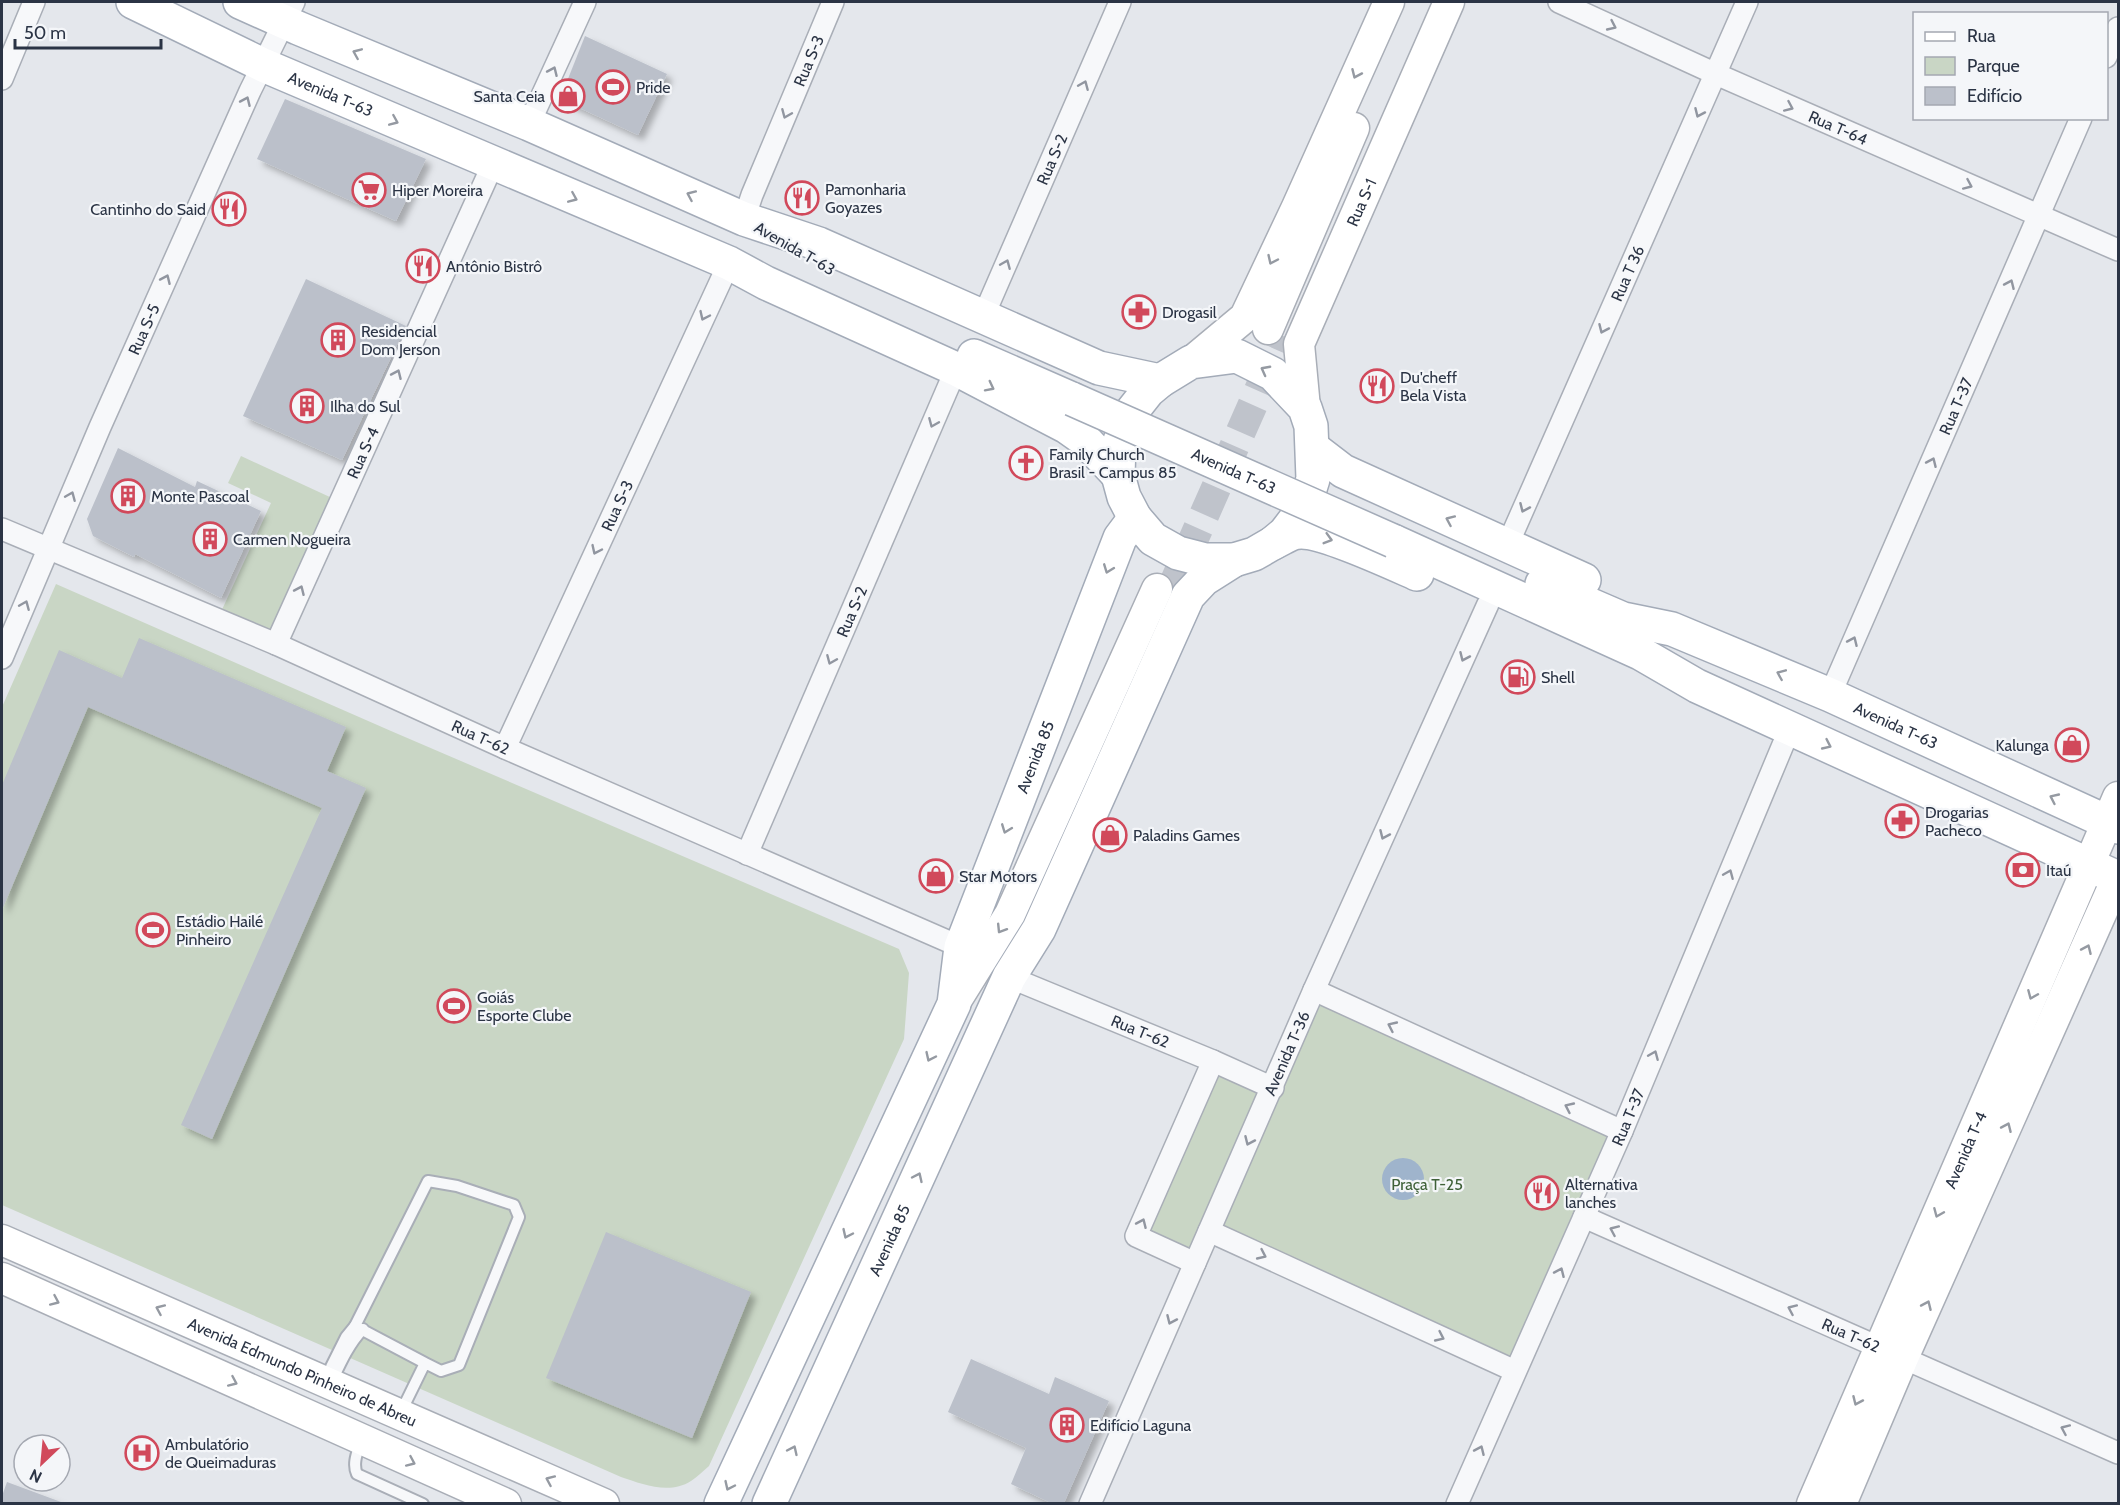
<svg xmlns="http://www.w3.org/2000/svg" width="2120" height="1505" font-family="Cabin,sans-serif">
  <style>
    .green { fill: #c9d6c5 }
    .water { fill: #9fb4cc }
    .building { fill: #bbc0ca; filter: url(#shadow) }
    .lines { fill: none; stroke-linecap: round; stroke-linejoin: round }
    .secondary-tunnel { stroke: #bfc3cb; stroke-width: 30; stroke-dasharray: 30 15; stroke-linecap: butt }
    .service-casing { stroke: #a9aeb7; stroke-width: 14 }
    .minor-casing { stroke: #a9aeb7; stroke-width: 24 }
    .secondary-casing { stroke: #a9aeb7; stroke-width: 33 }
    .primary-casing { stroke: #a3abb8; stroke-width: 36 }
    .service { stroke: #f7f8fa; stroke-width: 10 }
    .minor { stroke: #f7f8fa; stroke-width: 21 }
    .secondary { stroke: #fff; stroke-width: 30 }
    .primary { stroke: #fff; stroke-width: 33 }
    .primary-bridge-casing { stroke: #a3abb8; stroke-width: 36; stroke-linecap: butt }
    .primary-bridge { stroke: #fff; stroke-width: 33 }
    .oneway { stroke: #9196a0 }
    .oneway2 { stroke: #959aa2 }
    .labels { text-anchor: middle; stroke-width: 4.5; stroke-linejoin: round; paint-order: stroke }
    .street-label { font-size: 16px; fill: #2b3445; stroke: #f4f6f9 }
    .poi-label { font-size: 16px; fill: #2b3445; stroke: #f4f6f9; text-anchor: start }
    .park-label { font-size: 16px; fill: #3f6138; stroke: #f4f6f9 }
  </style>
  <defs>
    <filter id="shadow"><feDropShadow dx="5.5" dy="5.5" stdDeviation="3" flood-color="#0004"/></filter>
  </defs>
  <rect width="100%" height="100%" fill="#e4e7ec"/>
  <g class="green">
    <polygon points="241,456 332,498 268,634 220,614 271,503 228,483"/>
    <path d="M 56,584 L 391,731 L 899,949 L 909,973 L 904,1039 L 709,1466 C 703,1471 697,1477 691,1481 C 669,1495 642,1484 621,1477 L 2,1205 L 2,707 Z"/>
    <polygon points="1316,994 1618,1133 1515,1369 1218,1227"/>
    <polygon points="1217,1071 1263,1092 1191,1253 1145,1232"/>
  </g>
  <circle class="water" cx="1403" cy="1179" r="21"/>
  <g class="building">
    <polygon points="585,36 667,74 638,135 560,99"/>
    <polygon points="285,99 426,159 396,221 257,159"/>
    <polygon points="306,279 406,326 342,460 243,416"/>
    <polygon points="118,448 195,487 197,481 261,511 221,598 135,554 134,557 93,536 87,519"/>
    <polygon points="139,638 346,727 327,771 366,788 212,1139 181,1125 322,808 88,707 2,910 2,785 59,650 122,678"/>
    <polygon points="606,1232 751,1292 692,1438 546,1378"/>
    <polygon points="971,1359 1049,1394 1055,1377 1109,1401 1064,1503 1051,1503 1011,1484 1026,1448 948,1412"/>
    <polygon points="7,1482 61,1502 61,1503 2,1503 2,1496"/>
  </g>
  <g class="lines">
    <polyline class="secondary-tunnel" points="1168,597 1283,336"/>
    <g class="service-casing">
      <g id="service">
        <polyline points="331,1367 346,1337 355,1326"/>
        <path d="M 331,1383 C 340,1364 348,1345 363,1329"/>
        <polyline points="400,1414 425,1363 355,1326 428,1181 457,1186 514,1205 519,1217 459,1365 441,1371 425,1363"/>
        <path d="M 361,1440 C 358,1451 352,1463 357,1474 L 423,1504"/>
      </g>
    </g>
    <g class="minor-casing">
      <g id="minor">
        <path id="s1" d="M 1559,2 L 1716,74 L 2118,250"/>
        <polyline points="2106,57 2118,28"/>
        <polyline points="2,79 34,2"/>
        <polyline points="529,124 585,2"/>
        <path id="s2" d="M 744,219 L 752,195 L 833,2"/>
        <path id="s3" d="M 983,317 L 1120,2"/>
        <path id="s4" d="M 2,529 L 276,644 L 505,748 L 961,947"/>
        <path id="s5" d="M 1507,546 L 1747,2"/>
        <path id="s6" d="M 276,644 L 493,164"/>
        <path id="s7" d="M 2,658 L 100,427 L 250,91 L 294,2"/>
        <path id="s8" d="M 1830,695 L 2081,118"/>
        <path id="s9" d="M 505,748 L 729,263"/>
        <path id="s10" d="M 747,854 L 956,369"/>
        <path id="s11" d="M 1009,977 L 1213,1061 L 1273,1088"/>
        <polyline points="1314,990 1622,1131"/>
        <path id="s12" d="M 1584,1217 L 2118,1453"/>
        <polyline points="1209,1231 1515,1371"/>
        <polyline points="1195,1263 1136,1236 1213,1061"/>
        <path id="s13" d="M 1090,1504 L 1314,990 L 1488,604"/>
        <path id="s14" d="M 1457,1504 L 1622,1131 L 1790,728"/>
      </g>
    </g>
    <g class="secondary-casing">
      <g id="secondary">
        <polyline points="1268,329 1354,128"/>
        <polyline points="1191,362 1245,317 1297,207 1389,2"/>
        <path id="s15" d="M 1305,408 L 1299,344 L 1449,2"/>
        <polyline points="954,1004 1010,914 1157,589"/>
        <path id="s16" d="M 2,1240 L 604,1504"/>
        <polyline points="2,1278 506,1504"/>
        <path id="s17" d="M 1812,1504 L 2118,797"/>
        <polyline points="1841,1504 1903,1358 2118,876"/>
      </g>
    </g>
    <g class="primary-casing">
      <g id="primary">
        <path id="s18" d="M 133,2 L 263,65 L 729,263 L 766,283 L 956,369 L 1067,427 L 1084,439 L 1118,475"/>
        <polyline points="240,2 298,28 529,124 744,219 819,244 1099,368 1160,381"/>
        <polyline points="974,356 1072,399"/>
        <polygon points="1237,356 1273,374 1305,408 1311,426 1313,479 1304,508 1285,533 1273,543 1254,554 1234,560 1205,560 1178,553 1153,539 1135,518 1124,497 1118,475 1119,444 1129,415 1148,391 1160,381 1191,362"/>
        <polyline points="1313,448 1343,471 1584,580"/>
        <polyline points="1393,541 1640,653 1697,686 2118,878"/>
        <path d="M 1273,543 C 1280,540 1287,535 1294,533 C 1316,527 1394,564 1417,574"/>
        <path id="s19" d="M 1542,584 L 1623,619 L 1672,629 L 1830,695 L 2118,827"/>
        <path id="s20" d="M 721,1504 L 954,1004 L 961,947 L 1120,538 L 1135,518"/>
        <path id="s21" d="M 769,1504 L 1009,977 L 1039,929 L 1188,596 L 1204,579 L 1234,560"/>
      </g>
    </g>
    <use href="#service" class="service"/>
    <use href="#minor" class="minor"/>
    <use href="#secondary" class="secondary"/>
    <use href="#primary" class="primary"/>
    <g class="primary-bridge-casing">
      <g id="primary-bridge">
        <path id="s22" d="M 1072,399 L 1393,541"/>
      </g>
    </g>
    <use href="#primary-bridge" class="primary-bridge"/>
  </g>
  <defs><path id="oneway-chevron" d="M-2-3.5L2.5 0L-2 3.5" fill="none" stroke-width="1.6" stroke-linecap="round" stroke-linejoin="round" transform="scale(1.5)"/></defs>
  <g class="oneway">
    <use href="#oneway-chevron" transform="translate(1612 26) rotate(25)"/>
    <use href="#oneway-chevron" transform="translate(553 71) rotate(-66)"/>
    <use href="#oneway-chevron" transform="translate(1084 85) rotate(-67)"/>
    <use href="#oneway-chevron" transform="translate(246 101) rotate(-66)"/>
    <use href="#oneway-chevron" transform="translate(1789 107) rotate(24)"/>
    <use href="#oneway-chevron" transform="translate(1699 113) rotate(114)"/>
    <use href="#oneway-chevron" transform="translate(786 114) rotate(113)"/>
    <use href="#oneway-chevron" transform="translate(1968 185) rotate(24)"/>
    <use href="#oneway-chevron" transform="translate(1006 264) rotate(-67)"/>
    <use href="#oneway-chevron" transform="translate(166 279) rotate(-66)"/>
    <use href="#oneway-chevron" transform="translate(2010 284) rotate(-66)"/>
    <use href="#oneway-chevron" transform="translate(704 316) rotate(115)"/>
    <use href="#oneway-chevron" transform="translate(1603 329) rotate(114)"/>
    <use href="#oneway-chevron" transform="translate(397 374) rotate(-66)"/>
    <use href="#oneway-chevron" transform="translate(933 423) rotate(113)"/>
    <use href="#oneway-chevron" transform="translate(1932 462) rotate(-66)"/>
    <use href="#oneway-chevron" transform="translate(71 496) rotate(-67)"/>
    <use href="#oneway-chevron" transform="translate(1524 508) rotate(114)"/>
    <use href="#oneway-chevron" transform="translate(596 550) rotate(115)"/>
    <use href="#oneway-chevron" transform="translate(300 590) rotate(-66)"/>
    <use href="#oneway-chevron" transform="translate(25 605) rotate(-67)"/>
    <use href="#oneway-chevron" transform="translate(1853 641) rotate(-66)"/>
    <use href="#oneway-chevron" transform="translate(1464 657) rotate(114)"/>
    <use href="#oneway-chevron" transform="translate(831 660) rotate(113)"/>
    <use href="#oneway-chevron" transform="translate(1384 835) rotate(114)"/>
    <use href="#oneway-chevron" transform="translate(1729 874) rotate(-67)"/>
    <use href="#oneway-chevron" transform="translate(1392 1026) rotate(-155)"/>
    <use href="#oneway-chevron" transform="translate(1654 1055) rotate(-67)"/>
    <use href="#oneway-chevron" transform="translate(1569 1107) rotate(-155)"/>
    <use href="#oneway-chevron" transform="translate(1249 1141) rotate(114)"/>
    <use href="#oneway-chevron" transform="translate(1142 1223) rotate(-66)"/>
    <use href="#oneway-chevron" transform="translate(1614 1230) rotate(-156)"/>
    <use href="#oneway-chevron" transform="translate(1262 1255) rotate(25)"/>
    <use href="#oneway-chevron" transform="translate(1560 1272) rotate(-66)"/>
    <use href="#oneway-chevron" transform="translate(1792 1309) rotate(-156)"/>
    <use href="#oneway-chevron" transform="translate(1171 1320) rotate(114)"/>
    <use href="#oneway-chevron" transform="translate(1440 1337) rotate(25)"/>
    <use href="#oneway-chevron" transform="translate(2065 1429) rotate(-156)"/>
    <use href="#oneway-chevron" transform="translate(1480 1450) rotate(-66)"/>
  </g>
  <g class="oneway2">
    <use href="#oneway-chevron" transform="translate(357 53) rotate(-157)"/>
    <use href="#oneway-chevron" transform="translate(1356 74) rotate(114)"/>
    <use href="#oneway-chevron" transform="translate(394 121) rotate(23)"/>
    <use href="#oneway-chevron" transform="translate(691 195) rotate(-156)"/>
    <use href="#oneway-chevron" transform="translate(573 198) rotate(23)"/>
    <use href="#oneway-chevron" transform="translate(1272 260) rotate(115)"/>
    <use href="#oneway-chevron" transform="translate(1265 370) rotate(-152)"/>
    <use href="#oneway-chevron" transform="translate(990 387) rotate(27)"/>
    <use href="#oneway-chevron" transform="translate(1450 520) rotate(-156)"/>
    <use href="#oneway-chevron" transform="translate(1328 539) rotate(16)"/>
    <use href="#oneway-chevron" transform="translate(1108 569) rotate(111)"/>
    <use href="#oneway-chevron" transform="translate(1781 674) rotate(-157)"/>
    <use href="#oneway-chevron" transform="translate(1827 745) rotate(25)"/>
    <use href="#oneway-chevron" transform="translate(2054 798) rotate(-155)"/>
    <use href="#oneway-chevron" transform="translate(1006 829) rotate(111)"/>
    <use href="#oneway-chevron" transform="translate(1001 929) rotate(122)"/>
    <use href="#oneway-chevron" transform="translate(2087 949) rotate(-66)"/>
    <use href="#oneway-chevron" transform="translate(2032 995) rotate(113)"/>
    <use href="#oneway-chevron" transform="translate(930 1057) rotate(115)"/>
    <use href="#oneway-chevron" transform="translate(2007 1127) rotate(-66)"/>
    <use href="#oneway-chevron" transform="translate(918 1177) rotate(-65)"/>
    <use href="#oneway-chevron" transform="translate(1938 1213) rotate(113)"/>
    <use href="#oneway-chevron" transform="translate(847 1234) rotate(115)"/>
    <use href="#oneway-chevron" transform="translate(55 1301) rotate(24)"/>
    <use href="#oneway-chevron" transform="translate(1927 1305) rotate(-66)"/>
    <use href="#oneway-chevron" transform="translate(160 1309) rotate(-156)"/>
    <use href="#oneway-chevron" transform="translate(233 1382) rotate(24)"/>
    <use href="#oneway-chevron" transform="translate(1857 1401) rotate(114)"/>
    <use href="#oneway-chevron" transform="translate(793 1450) rotate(-65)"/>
    <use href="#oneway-chevron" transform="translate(411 1462) rotate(24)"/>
    <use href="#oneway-chevron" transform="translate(550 1480) rotate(-156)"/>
    <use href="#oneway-chevron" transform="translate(729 1486) rotate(115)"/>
  </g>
  <defs>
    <g id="stadium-ring" transform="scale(1.725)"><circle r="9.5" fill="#f4f6f9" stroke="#d1495b" stroke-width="1.5"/><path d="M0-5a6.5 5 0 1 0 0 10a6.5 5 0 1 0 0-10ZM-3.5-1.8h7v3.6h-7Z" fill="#d1495b"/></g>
    <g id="shop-ring" transform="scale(1.725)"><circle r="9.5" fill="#f4f6f9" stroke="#d1495b" stroke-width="1.5"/><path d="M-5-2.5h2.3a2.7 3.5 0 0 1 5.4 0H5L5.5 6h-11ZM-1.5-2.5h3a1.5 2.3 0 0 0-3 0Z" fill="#d1495b"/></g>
    <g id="supermarket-ring" transform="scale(1.725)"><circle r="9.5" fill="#f4f6f9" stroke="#d1495b" stroke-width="1.5"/><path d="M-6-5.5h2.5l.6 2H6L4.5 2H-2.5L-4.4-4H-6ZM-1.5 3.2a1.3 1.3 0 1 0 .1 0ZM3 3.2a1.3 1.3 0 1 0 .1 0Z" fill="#d1495b"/></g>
    <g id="restaurant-ring" transform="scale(1.725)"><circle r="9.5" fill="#f4f6f9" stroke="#d1495b" stroke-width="1.5"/><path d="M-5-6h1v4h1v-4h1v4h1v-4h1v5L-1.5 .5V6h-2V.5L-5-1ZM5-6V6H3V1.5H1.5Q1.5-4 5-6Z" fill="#d1495b"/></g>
    <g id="pharmacy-ring" transform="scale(1.725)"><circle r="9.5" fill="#f4f6f9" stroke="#d1495b" stroke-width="1.5"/><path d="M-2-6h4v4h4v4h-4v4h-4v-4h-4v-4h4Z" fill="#d1495b"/></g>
    <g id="building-ring" transform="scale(1.725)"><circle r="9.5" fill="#f4f6f9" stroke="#d1495b" stroke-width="1.5"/><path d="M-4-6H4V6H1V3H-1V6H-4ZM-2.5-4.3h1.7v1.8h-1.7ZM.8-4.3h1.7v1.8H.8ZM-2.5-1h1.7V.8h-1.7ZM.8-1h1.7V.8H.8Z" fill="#d1495b"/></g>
    <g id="church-ring" transform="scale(1.725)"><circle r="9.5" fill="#f4f6f9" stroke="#d1495b" stroke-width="1.5"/><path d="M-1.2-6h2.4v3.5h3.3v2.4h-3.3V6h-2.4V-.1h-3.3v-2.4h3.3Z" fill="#d1495b"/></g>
    <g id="fuel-ring" transform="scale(1.725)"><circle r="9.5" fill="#f4f6f9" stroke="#d1495b" stroke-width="1.5"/><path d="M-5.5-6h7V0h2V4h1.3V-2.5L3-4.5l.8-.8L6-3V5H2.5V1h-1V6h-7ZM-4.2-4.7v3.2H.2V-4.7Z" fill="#d1495b"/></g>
    <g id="bank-ring" transform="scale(1.725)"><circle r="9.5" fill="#f4f6f9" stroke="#d1495b" stroke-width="1.5"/><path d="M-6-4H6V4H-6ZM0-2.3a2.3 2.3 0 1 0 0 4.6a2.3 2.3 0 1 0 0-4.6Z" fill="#d1495b"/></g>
    <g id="hospital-ring" transform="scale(1.725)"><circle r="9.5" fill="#f4f6f9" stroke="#d1495b" stroke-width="1.5"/><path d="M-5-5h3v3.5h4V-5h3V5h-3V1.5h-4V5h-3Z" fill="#d1495b"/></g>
  </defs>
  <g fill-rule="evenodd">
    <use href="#stadium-ring" x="613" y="87"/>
    <use href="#shop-ring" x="568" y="96"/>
    <use href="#supermarket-ring" x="369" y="190"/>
    <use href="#restaurant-ring" x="802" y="198"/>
    <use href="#restaurant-ring" x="229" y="209"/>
    <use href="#restaurant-ring" x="423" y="266"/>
    <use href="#pharmacy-ring" x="1139" y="312"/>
    <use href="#building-ring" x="338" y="340"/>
    <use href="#restaurant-ring" x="1377" y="386"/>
    <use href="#building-ring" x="307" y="406"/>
    <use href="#church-ring" x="1026" y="463"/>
    <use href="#building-ring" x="128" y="496"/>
    <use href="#building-ring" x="210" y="539"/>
    <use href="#fuel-ring" x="1518" y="677"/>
    <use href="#shop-ring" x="2072" y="745"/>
    <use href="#pharmacy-ring" x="1902" y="821"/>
    <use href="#shop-ring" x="1110" y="835"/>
    <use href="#bank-ring" x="2023" y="870"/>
    <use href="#shop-ring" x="936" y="876"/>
    <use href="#stadium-ring" x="153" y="930"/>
    <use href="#stadium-ring" x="454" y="1006"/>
    <use href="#restaurant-ring" x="1542" y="1193"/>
    <use href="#building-ring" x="1067" y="1425"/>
    <use href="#hospital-ring" x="142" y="1453"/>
  </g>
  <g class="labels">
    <g class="street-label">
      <text dy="6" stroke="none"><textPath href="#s2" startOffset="171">Rua S-3</textPath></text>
      <text dy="6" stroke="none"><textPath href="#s18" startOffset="218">Avenida T-63</textPath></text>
      <text dy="6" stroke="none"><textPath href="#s1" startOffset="306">Rua T-64</textPath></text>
      <text dy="6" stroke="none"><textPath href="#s3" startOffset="172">Rua S-2</textPath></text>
      <text dy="6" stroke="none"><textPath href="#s15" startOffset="219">Rua S-1</textPath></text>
      <text transform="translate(795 248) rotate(30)" y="6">Avenida T-63</text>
      <text dy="6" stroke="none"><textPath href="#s5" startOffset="298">Rua T 36</textPath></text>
      <text dy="6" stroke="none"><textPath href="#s7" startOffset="358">Rua S-5</textPath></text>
      <text dy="6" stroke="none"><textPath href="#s8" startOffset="315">Rua T-37</textPath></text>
      <text dy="6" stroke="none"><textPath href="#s6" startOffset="210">Rua S-4</textPath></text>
      <text dy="6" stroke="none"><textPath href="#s22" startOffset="177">Avenida T-63</textPath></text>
      <text dy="6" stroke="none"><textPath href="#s9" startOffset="267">Rua S-3</textPath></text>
      <text dy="6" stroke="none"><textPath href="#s10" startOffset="264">Rua S-2</textPath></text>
      <text dy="6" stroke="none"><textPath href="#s19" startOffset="382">Avenida T-63</textPath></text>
      <text dy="6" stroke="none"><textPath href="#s4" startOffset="522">Rua T-62</textPath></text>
      <text dy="6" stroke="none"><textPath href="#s20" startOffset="813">Avenida 85</textPath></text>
      <text dy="6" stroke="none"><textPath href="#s11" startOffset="142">Rua T-62</textPath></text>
      <text dy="6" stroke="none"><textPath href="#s13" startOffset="492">Avenida T-36</textPath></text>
      <text dy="6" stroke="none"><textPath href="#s14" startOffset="423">Rua T-37</textPath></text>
      <text dy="6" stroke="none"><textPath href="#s17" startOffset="386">Avenida T-4</textPath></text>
      <text dy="6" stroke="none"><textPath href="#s21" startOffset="290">Avenida 85</textPath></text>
      <text dy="6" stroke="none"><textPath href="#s12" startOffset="292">Rua T-62</textPath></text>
      <text dy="6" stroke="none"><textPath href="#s16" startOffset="328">Avenida Edmundo Pinheiro de Abreu</textPath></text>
    </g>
    <g class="poi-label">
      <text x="636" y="93">Pride</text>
      <text x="545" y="102" text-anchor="end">Santa Ceia</text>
      <text x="825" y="195">Pamonharia<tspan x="825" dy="18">Goyazes</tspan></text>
      <text x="392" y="196">Hiper Moreira</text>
      <text x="206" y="215" text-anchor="end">Cantinho do Said</text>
      <text x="446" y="272">Antônio Bistrô</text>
      <text x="1162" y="318">Drogasil</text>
      <text x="361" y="337">Residencial<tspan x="361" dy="18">Dom Jerson</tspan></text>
      <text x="1400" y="383">Du'cheff<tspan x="1400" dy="18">Bela Vista</tspan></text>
      <text x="330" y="412">Ilha do Sul</text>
      <text x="1049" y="460">Family Church<tspan x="1049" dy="18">Brasil - Campus 85</tspan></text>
      <text x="151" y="502">Monte Pascoal</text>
      <text x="233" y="545">Carmen Nogueira</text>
      <text x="1541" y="683">Shell</text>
      <text x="2049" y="751" text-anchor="end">Kalunga</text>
      <text x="1925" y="818">Drogarias<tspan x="1925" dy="18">Pacheco</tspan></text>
      <text x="1133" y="841">Paladins Games</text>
      <text x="2046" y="876">Itaú</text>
      <text x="959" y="882">Star Motors</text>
      <text x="176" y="927">Estádio Hailé<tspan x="176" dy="18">Pinheiro</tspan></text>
      <text x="477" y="1003">Goiás<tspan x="477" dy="18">Esporte Clube</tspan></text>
      <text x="1565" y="1190">Alternativa<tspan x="1565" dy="18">lanches</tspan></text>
      <text x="1090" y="1431">Edifício Laguna</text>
      <text x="165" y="1450">Ambulatório<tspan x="165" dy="18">de Queimaduras</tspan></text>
    </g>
    <g class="park-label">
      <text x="1427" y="1190">Praça T-25</text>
    </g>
  </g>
  <rect width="2120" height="1505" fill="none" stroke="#2b3445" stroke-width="6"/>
  <rect x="1913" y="12" width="195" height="108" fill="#f4f6f9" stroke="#a4a8b1" stroke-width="1.5"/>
  <rect x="1925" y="32" width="30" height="9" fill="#ffffff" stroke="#a4a8b1" stroke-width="1.5"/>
  <text x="1967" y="42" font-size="18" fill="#2b3445">Rua</text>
  <rect x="1925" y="57" width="30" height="18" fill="#c9d6c5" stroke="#a4a8b1" stroke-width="1.5"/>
  <text x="1967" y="72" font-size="18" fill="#2b3445">Parque</text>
  <rect x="1925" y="87" width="30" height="18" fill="#bbc0ca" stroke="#a4a8b1" stroke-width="1.5"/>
  <text x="1967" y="102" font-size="18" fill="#2b3445">Edifício</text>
  <g transform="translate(42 1463) rotate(206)"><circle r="28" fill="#f4f6f9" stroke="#a4a8b1" stroke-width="1.5"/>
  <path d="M0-4.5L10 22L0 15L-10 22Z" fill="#d1495b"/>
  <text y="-9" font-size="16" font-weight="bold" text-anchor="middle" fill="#2b3445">N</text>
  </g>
  <path d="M15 39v9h146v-9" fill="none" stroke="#2b3445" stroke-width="3"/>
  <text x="24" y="39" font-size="18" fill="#2b3445" stroke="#f4f6f9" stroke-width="4.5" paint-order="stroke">50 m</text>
</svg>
